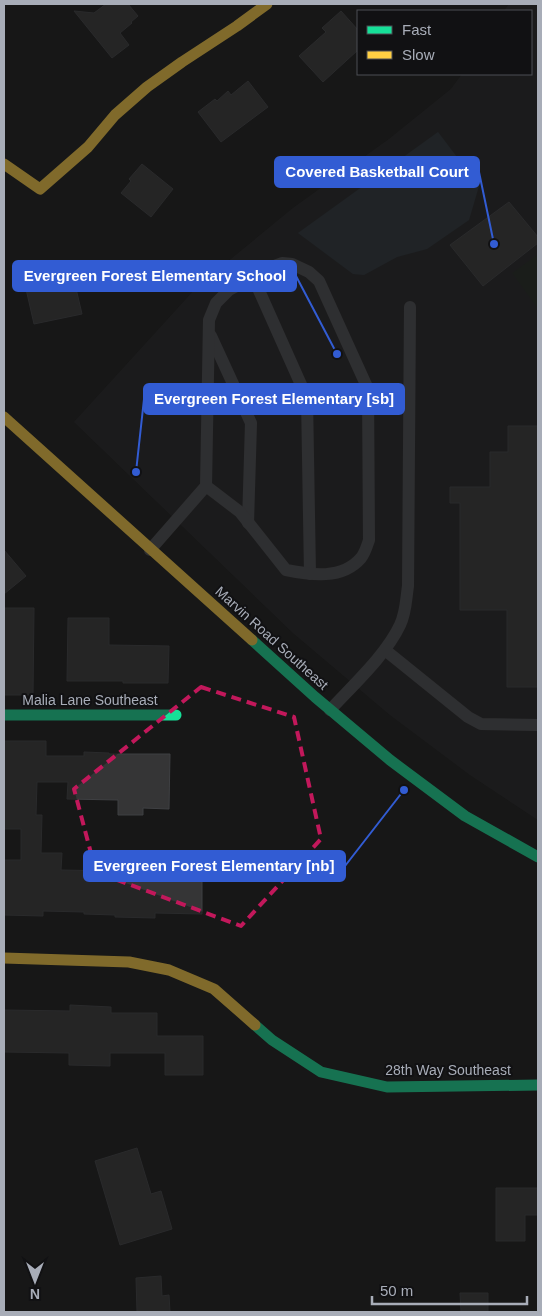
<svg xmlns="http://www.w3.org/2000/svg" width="542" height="1316" font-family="Helvetica,sans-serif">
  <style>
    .built { fill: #212123 }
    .green { fill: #1d241e }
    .water { fill: #2a3239 }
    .building { fill: #353536; stroke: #3f4043 }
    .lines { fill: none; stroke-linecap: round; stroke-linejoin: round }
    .lane { stroke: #4b4c50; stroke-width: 12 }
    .fast { stroke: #16e098; stroke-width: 11 }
    .slow { stroke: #ffcf43; stroke-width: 11 }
    .marked { fill: none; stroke: #c2185b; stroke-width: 4; stroke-dasharray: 10 6; stroke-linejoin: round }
    .labels { text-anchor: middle; stroke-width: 4; stroke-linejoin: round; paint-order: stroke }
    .street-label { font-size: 14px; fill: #a8adb8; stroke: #111113 }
    .leader { fill: none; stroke: #325cd3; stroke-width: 2 }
    .callout-dot { fill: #325cd3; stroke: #111113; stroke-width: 2 }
    .callout { fill: #325cd3; stroke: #325cd3; stroke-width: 2 }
    .callout-label { font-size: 15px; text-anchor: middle; font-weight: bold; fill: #fff }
  </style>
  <rect width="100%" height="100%" fill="#171717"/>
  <polygon class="built" points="509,4 538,4 538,820 470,775 390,715 293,633 74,422 197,287 293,208 389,139 451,89 462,74 531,74 531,11 504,11"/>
  <polygon class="green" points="538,254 538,309 512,273"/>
  <polygon class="water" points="438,132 479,186 469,220 427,249 397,257 364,275 353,274 298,233"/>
  <g class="building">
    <polygon points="106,4 128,4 138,16 131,22 132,23 120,33 129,45 112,58 74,11 94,13"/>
    <polygon points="341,11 358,30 358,50 323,82 299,56 326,32 322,28"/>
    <polygon points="248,81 268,107 221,142 198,112 215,99 217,101 228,91 231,95"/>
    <polygon points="142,164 173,189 151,217 121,193 131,181 129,179"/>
    <polygon points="509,202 538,237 538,243 483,286 450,245"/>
    <polygon points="70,263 82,314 34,324 26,289 30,282 46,278 44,269"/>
    <polygon points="508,426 538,426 538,687 507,687 507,610 460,610 460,503 450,503 450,487 490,487 490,452 508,452"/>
    <polygon points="4,550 26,576 4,594"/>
    <polygon points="4,608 34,608 33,695 4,695"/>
    <polygon points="68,618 109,618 109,645 169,646 168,683 123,683 123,681 67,681"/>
    <polygon points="4,741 46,741 46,756 84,756 84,752 109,753 109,754 170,754 169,809 143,808 143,815 118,815 118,800 67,799 68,782 37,782 36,815 42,815 41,853 62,853 61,870 162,872 162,862 202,863 202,914 155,913 155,918 115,917 115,915 84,914 84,912 43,911 43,916 4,915 4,860 21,860 21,829 4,829"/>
    <polygon points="70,1005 111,1007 111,1013 157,1013 157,1036 203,1036 203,1075 165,1075 165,1053 110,1053 110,1066 69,1065 69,1053 4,1052 4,1010 70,1011"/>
    <polygon points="137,1148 151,1194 161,1191 172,1229 120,1245 95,1161"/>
    <polygon points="496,1188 538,1188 538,1215 525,1215 525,1241 496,1241"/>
    <polygon points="161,1276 162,1296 169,1295 170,1312 137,1312 136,1278"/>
    <polygon points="460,1293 488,1293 488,1312 461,1312"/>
  </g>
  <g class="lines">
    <g class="lane">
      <polyline points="253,277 307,398 310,574"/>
      <polyline points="211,336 251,423 248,523"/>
      <path d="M 150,550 L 206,486 L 209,320 L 216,303 L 229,290 L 274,266 L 282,263 L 292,264 L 309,272 L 319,281 L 368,389 L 369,540 C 367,546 365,553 361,558 C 342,580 311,575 286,570 L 240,512 L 206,486"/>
      <polyline points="385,650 468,717 481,724 538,725"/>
      <path d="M 330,710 C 353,685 386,655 400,625 C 406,613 406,599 408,586 L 410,307"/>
    </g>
    <g class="fast">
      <polyline points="252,640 315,697 390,760 465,816 538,857"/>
      <polyline points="4,715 176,715"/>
      <polyline points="255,1025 272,1040 321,1072 387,1087 538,1085"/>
    </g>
    <g class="slow">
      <polyline points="4,164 40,189 88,147 115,115 147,87 182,62 237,26 267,4"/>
      <polyline points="4,417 252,640"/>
      <polyline points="4,958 129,962 169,970 214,989 255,1025"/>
    </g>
  </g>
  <path d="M0 0H542V1316H0ZM 201,687 L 294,717 L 321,839 L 241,926 L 96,872 L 74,789 Z" fill="#171717" fill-opacity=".55" fill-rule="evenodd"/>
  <path class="marked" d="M 201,687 L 294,717 L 321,839 L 241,926 L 96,872 L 74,789 Z"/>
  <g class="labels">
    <g class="street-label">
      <text transform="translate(272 638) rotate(42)" y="5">Marvin Road Southeast</text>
      <text x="90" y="705">Malia Lane Southeast</text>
      <text x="448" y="1075">28th Way Southeast</text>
    </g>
  </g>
  <path class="leader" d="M494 244L479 172M337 354L296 276M136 472L144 399M404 790L345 866"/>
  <g class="callout-dot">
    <circle cx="494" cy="244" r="5"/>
    <circle cx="337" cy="354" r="5"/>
    <circle cx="136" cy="472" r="5"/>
    <circle cx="404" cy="790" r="5"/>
  </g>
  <g class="callout">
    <rect x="275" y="157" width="204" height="30" rx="5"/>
    <rect x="13" y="261" width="283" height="30" rx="5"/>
    <rect x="144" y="384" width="260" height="30" rx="5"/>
    <rect x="84" y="851" width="261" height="30" rx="5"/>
  </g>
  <g class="callout-label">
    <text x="377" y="177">Covered Basketball Court</text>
    <text x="155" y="281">Evergreen Forest Elementary School</text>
    <text x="274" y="404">Evergreen Forest Elementary [sb]</text>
    <text x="214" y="871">Evergreen Forest Elementary [nb]</text>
  </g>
  <rect width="542" height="1316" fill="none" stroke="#a8adb8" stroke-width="10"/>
  <rect x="357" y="10" width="175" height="65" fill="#111113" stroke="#4d4f55"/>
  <rect x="367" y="26" width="25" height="8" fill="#16e098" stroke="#4d4f55"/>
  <text x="402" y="35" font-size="15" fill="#a8adb8">Fast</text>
  <rect x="367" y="51" width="25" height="8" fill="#ffcf43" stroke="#4d4f55"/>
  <text x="402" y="60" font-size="15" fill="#a8adb8">Slow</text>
  <g transform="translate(35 1281) rotate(180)" stroke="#111113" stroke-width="4" paint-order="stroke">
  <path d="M0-4L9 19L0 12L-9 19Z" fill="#a8adb8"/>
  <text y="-8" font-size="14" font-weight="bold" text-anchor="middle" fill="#a8adb8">N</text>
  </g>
  <path d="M372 1296v8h155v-8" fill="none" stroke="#a8adb8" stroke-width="2.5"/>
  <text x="380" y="1296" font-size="15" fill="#a8adb8" stroke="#111113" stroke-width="4" paint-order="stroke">50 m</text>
</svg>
